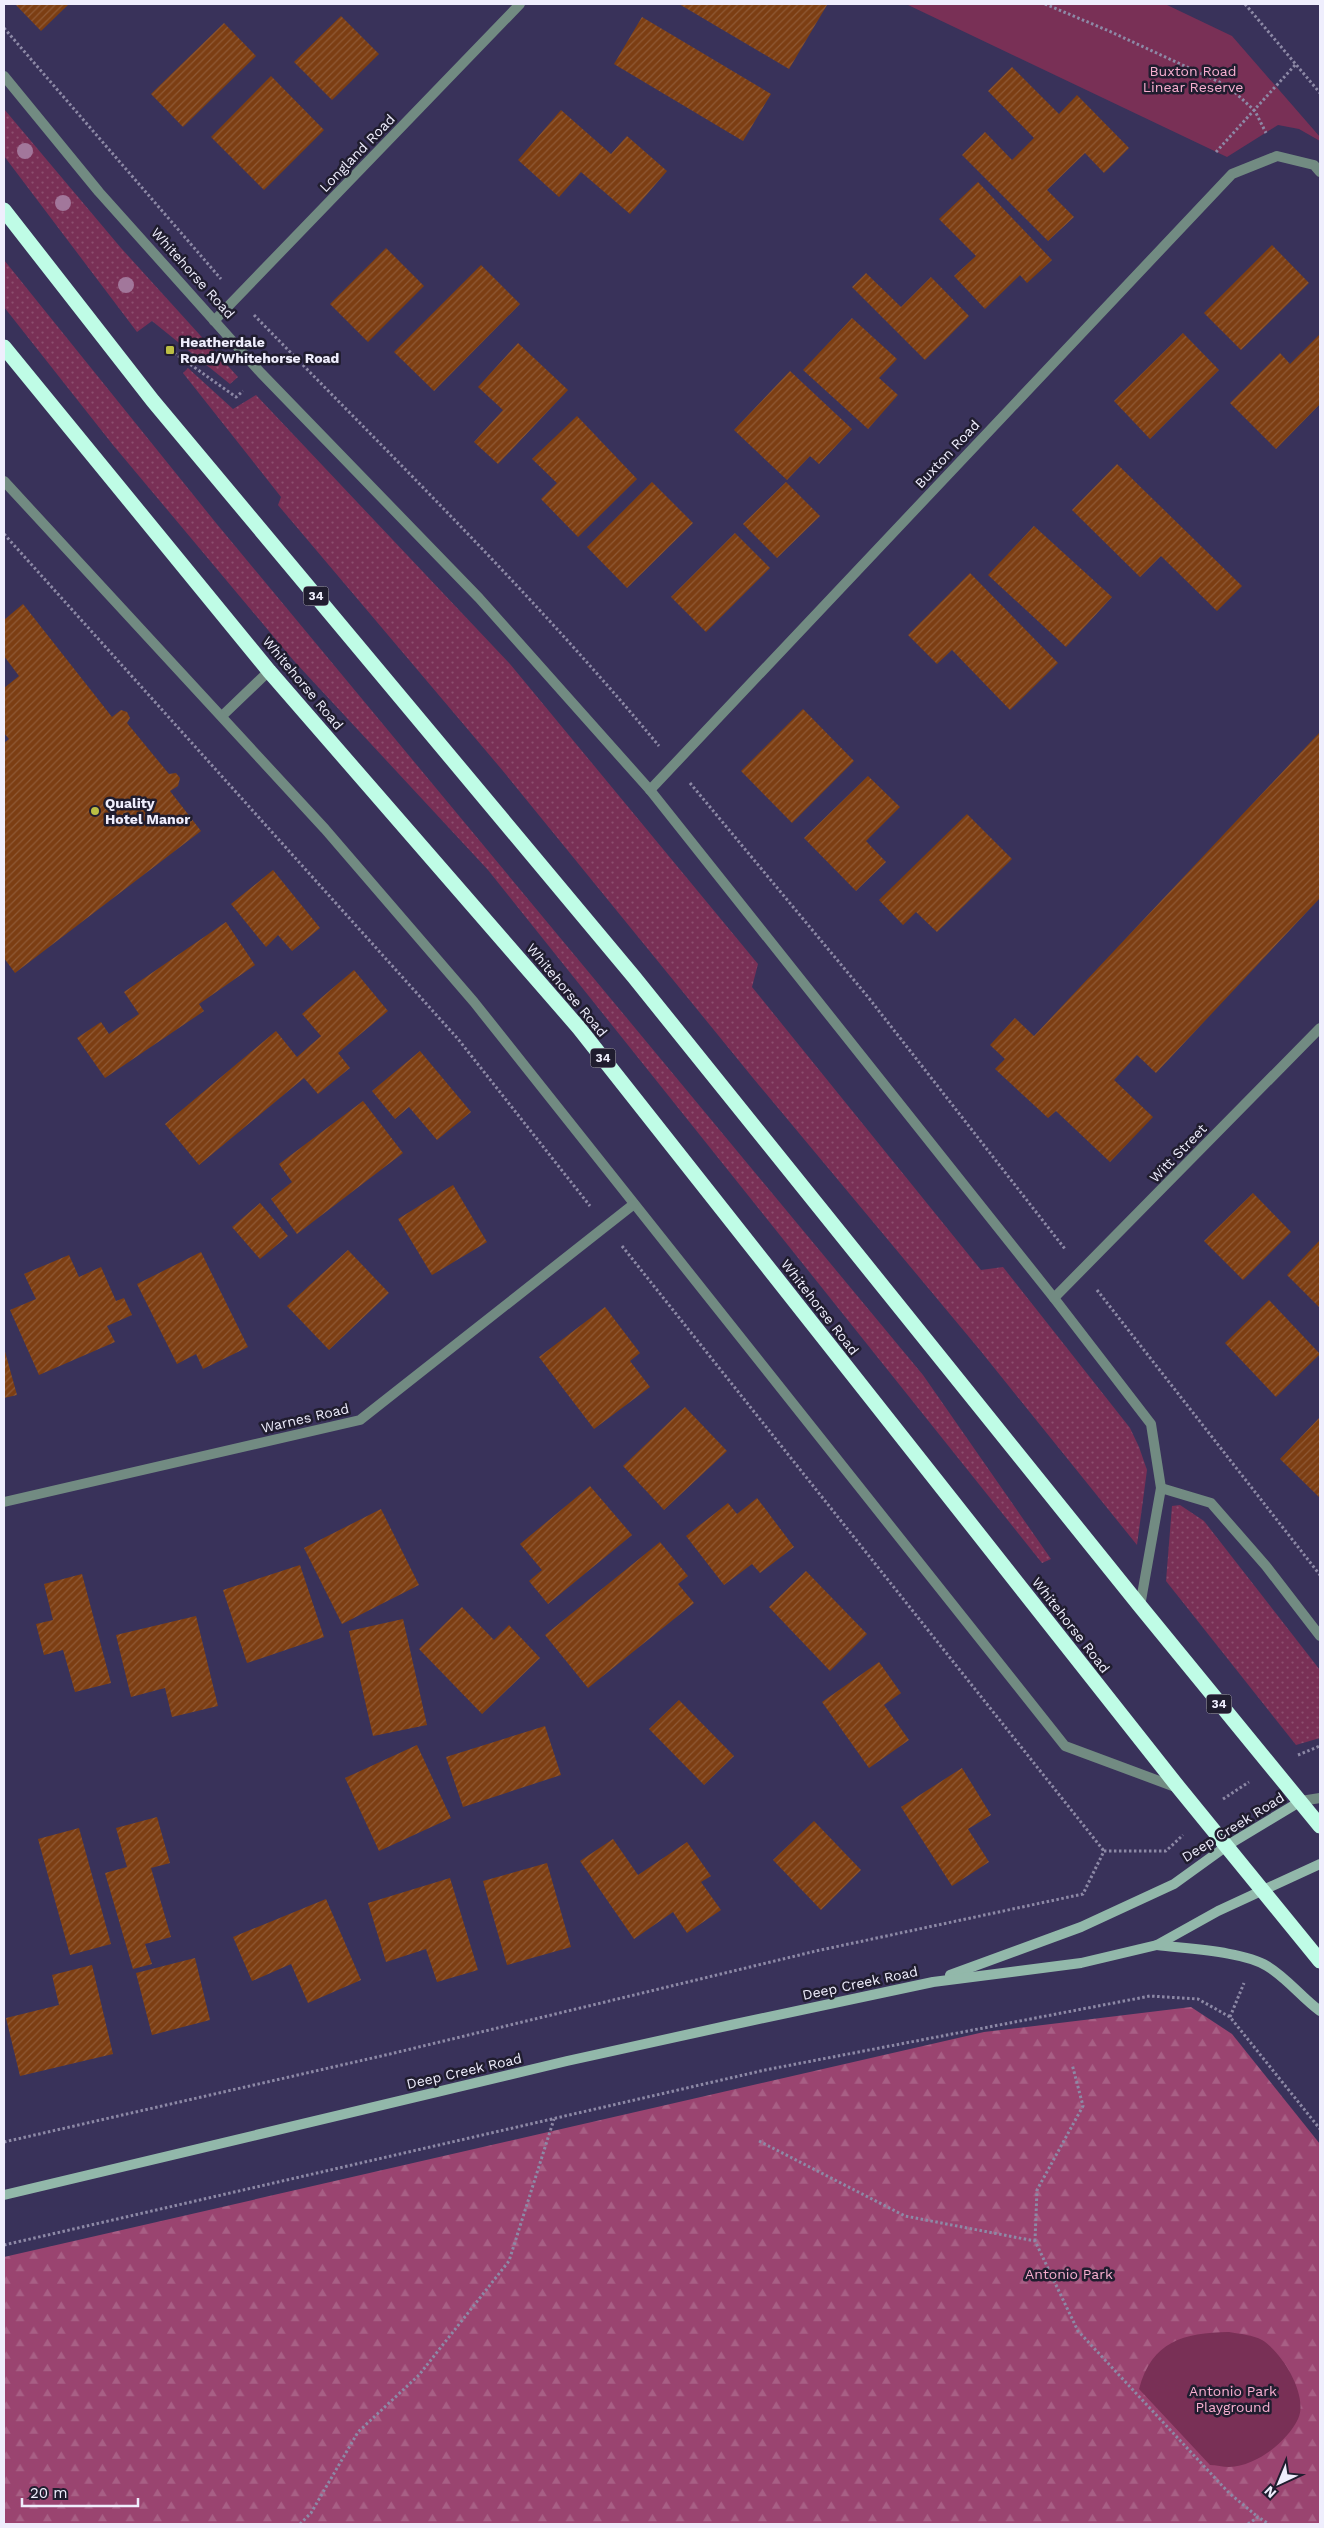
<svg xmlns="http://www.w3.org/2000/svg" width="1324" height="2528" font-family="'Work Sans',sans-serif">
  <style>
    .grass { fill: url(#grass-dots) }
    .forest { fill: url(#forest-firs) }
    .park { fill: #793056 }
    .building { fill: url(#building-hatch) }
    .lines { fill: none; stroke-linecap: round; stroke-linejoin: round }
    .path { stroke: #8d89a6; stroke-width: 3; stroke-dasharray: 2.5 2.5; stroke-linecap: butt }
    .lane { stroke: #728b82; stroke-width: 10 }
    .street { stroke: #728b82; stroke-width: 10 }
    .secondary { stroke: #92b8aa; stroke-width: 10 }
    .highway { stroke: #bffce6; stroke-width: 15 }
    .tree { fill: #a2779b }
    .poi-dot { fill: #bcbf44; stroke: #201d2f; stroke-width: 2 }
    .labels { text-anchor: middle; stroke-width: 5; stroke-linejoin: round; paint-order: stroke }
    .shield { fill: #201d2f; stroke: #b1afbf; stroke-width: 1 }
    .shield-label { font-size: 12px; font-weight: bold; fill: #efeefd }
    .park-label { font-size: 14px; fill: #f8afd0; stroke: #201d2f }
    .street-label { font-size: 14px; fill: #efeefd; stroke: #201d2f }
    .poi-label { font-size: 14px; font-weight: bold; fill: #efeefd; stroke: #201d2f; text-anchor: start }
  </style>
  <defs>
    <pattern id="grass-dots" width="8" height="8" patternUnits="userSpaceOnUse" patternTransform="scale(1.25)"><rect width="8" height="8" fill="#793056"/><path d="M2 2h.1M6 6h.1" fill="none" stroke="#8c4e6f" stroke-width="1.8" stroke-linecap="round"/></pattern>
    <pattern id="forest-firs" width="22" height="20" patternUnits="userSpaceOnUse" patternTransform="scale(1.25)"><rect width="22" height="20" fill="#9a4470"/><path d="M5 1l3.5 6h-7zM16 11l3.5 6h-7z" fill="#a85f85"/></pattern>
    <pattern id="building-hatch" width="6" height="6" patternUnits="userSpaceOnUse" patternTransform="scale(1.25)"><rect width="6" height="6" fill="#7c3e13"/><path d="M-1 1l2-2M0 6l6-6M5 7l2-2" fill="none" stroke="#8f5a36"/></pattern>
  </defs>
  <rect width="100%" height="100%" fill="#39325a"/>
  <g class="grass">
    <polygon points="4,109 121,248 238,377 230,384 152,321 137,332 4,156"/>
    <polygon points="4,260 216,523 923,1375 1051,1559 1042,1563 488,870 294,661 113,445 4,307"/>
    <polygon points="188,368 233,409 256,395 510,664 758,964 752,987 981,1270 1003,1267 1130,1428 1139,1447 1147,1470 1137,1545 979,1349 753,1078 503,771 278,505 281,497 183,373"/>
    <polygon points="1180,1505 1204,1521 1320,1670 1320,1738 1296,1745 1166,1581 1172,1506"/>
  </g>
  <polygon class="forest" points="1191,2007 1232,2034 1320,2144 1320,2524 4,2524 4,2257 984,2032"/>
  <g class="park">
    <polygon points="906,4 1165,4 1232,36 1320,137 1320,141 1299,129 1278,125 1227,157"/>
    <path d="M 1229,2332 C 1240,2334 1253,2335 1262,2340 C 1282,2352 1309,2396 1298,2419 C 1287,2442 1256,2466 1229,2467 C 1223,2467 1216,2465 1210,2465 L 1139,2389 C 1152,2341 1183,2333 1229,2332 Z"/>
  </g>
  <g class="building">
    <polygon points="15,4 69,4 41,31"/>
    <polygon points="679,4 825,4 827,5 789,69"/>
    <polygon points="341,16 379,54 332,100 294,62"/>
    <polygon points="642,17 771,94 743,141 614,64"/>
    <polygon points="224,23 256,56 183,127 151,94"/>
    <polygon points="1012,67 1059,114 1077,95 1129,148 1104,173 1085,153 1047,190 1074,217 1048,241 962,155 985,132 1012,160 1034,138 988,91"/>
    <polygon points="271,76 324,130 264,190 211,137"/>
    <polygon points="561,110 611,154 627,136 667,171 630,214 581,172 559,197 518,160"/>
    <polygon points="978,182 1052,260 1027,283 1020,275 985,309 954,276 976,256 939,219"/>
    <polygon points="1272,245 1309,283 1241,350 1204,313"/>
    <polygon points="386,248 424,286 368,342 330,304"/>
    <polygon points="481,265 520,304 434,391 394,352"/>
    <polygon points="866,273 901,307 931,277 969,316 925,360 852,287"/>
    <polygon points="852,318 897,359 879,378 898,395 868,429 803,370"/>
    <polygon points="1183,333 1219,370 1150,439 1114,401"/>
    <polygon points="1320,334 1320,404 1276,449 1230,403 1280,353 1290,364"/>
    <polygon points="518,343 568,390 498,464 474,442 503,410 478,387"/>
    <polygon points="790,371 852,429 819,464 810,456 787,480 734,430"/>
    <polygon points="577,416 637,479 578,537 541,499 557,483 532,459"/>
    <polygon points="1117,464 1242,586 1217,611 1161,556 1140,577 1072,510"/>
    <polygon points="652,482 693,523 627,588 587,547"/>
    <polygon points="786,482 820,516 777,558 743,524"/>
    <polygon points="1034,526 1112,597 1066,647 988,575"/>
    <polygon points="735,533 770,568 706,632 671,597"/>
    <polygon points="970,573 1058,663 1010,710 952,650 937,664 908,635"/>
    <polygon points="23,604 112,717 121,710 127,712 130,718 127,723 169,774 176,773 180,778 178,786 170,791 201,831 15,973 4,958 4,743 9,739 4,733 4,688 19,676 4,656 4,620"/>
    <polygon points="803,709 854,761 792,823 741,771"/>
    <polygon points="1320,732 1320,898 1156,1073 1137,1055 1114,1080 1153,1117 1110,1162 1056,1111 1048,1118 995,1069 1005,1059 990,1045 1015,1018 1034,1036"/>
    <polygon points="868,776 900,807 866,841 886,862 856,891 804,838"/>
    <polygon points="967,814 1012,859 937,932 916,912 903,925 879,900"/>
    <polygon points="273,870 320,928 292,951 278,935 266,947 231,904"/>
    <polygon points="226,922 255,965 199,1004 204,1011 105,1078 77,1038 101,1022 109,1034 139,1014 124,992"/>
    <polygon points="354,970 388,1011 338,1053 350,1068 318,1094 304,1078 199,1165 165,1124 276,1031 297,1057 321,1036 302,1014"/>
    <polygon points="420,1051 471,1112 437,1140 409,1107 395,1119 372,1091"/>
    <polygon points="363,1101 403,1153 297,1234 271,1199 292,1182 279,1164"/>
    <polygon points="453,1185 487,1242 432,1275 398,1219"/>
    <polygon points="1253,1193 1291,1232 1243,1280 1204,1241"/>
    <polygon points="260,1203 288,1236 260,1259 232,1227"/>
    <polygon points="1320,1240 1320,1308 1287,1275"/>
    <polygon points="348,1250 389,1293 329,1350 287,1306"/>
    <polygon points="201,1252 248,1347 203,1369 196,1354 177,1364 137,1284"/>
    <polygon points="69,1255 79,1277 101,1267 116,1301 124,1298 132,1315 107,1326 115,1342 39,1375 10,1310 36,1299 24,1274"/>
    <polygon points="1269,1300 1320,1354 1276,1397 1225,1343"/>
    <polygon points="605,1307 640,1353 630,1361 650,1387 594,1429 539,1357"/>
    <polygon points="4,1348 17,1395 4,1398"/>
    <polygon points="685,1407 727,1451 664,1510 623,1466"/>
    <polygon points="1320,1417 1320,1498 1280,1459"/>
    <polygon points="590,1486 632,1535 548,1604 529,1581 542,1570 520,1544"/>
    <polygon points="757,1498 794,1547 760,1573 752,1564 724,1585 686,1536 728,1503 737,1514"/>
    <polygon points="381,1509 419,1585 342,1624 304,1548"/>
    <polygon points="660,1542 688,1576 678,1584 694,1603 588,1688 545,1635"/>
    <polygon points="300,1565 324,1637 247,1663 223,1590"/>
    <polygon points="806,1571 867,1634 830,1671 769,1607"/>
    <polygon points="82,1574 111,1683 75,1692 63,1650 44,1655 36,1624 53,1620 44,1584"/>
    <polygon points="462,1607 494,1640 509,1625 540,1658 482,1714 419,1649"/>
    <polygon points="196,1616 218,1706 172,1717 165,1688 131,1697 116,1635"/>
    <polygon points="403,1619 427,1725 373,1736 349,1631"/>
    <polygon points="879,1662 901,1693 884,1705 909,1740 869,1768 822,1702"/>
    <polygon points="679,1700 734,1756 704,1785 649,1729"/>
    <polygon points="545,1726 561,1775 463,1807 446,1757"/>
    <polygon points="417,1745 451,1818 379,1851 345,1778"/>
    <polygon points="962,1768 991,1815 968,1829 989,1862 952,1886 901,1807"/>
    <polygon points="157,1817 170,1863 151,1868 171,1937 145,1944 152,1964 133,1969 105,1873 127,1867 116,1828"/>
    <polygon points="814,1821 861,1870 821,1910 773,1860"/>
    <polygon points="79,1828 111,1944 70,1955 38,1839"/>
    <polygon points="613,1839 638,1875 687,1842 711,1876 701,1882 721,1910 687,1933 673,1912 634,1939 580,1861"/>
    <polygon points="547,1863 571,1947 507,1965 483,1881"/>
    <polygon points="450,1878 478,1970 437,1982 426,1949 386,1962 368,1903"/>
    <polygon points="326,1899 361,1980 308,2003 291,1964 252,1981 233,1937"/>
    <polygon points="195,1958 210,2020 152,2035 136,1973"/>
    <polygon points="92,1965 113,2054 20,2076 6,2018 59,2005 52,1975"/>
  </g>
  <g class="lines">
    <g class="path">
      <polyline points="1045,4 1109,31 1228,86 1255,111 1266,133"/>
      <polyline points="1245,4 1320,93"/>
      <polyline points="4,28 221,279"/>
      <polyline points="1216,152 1296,64"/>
      <path d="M 254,315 C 391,456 533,594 659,746"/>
      <polyline points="170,350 236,397 243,391"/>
      <polyline points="4,534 458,1039 590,1206"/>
      <polyline points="690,783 868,997 1065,1249"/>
      <polyline points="622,1246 1104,1851"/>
      <polyline points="1097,1290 1320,1575"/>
      <polyline points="1298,1755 1320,1746"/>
      <polyline points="1223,1799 1249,1782"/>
      <polyline points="1230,2017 1244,1983"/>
      <polyline points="759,2141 905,2216 1035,2241 1078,2331 1229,2493 1258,2517"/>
      <polyline points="4,2142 390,2054 816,1951 1083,1894 1104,1851 1166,1851 1183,1835"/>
      <polyline points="1035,2241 1037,2190 1083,2106 1072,2064"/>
      <polyline points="4,2245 765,2070 1150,1996 1198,1999 1230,2017 1320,2129"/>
      <polyline points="300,2524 311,2513 358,2432 419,2375 509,2261 554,2119"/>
      <polyline points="1248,2524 1258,2517 1269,2524"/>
    </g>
    <polyline class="lane" points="222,716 269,671"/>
    <g class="street">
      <polyline points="4,76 99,192 261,373 479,598 650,790 1054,1298 1151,1424 1161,1488 1140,1606"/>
      <polyline points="214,321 520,4"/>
      <polyline points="4,481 325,829 474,1002 1065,1746 1178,1788"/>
      <polyline points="650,790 1232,174 1277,156 1314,165 1320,172"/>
      <polyline points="1054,1298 1320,1028"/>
      <polyline points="1161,1488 1211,1503 1266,1566 1320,1636"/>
      <polyline points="4,1502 360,1420 634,1204"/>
      <polyline points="1301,1801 1320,1798"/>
    </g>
    <g class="secondary">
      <path d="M 1157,1945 C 1186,1949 1243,1951 1267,1966 C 1287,1978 1301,1997 1320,2011"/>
      <polyline points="950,1975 1081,1927 1174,1884 1228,1845 1301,1801"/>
      <polyline points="4,2195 567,2061 731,2025 933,1982 1081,1963 1157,1945 1218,1911 1320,1864"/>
    </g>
    <g class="highway">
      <polyline points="4,210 153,401 634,977 1140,1606 1320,1826"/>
      <polyline points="4,347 269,671 579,1028 1179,1788 1320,1961"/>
    </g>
  </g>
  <g class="tree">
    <circle cx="25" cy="151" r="8"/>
    <circle cx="63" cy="203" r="8"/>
    <circle cx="126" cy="285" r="8"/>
  </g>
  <g class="poi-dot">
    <rect x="165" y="345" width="10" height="10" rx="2.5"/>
    <circle cx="95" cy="811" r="5"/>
  </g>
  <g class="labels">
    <g class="shield">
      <rect x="303.5" y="586.5" width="25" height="19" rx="4"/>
      <rect x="590.5" y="1048.5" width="25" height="19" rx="4"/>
      <rect x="1206.5" y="1694.5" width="25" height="19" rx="4"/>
    </g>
    <g class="shield-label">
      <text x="316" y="600">34</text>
      <text x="603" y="1062">34</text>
      <text x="1219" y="1708">34</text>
    </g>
    <g class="park-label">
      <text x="1193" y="76">Buxton Road<tspan x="1193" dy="16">Linear Reserve</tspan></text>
      <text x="1069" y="2279">Antonio Park</text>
      <text x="1233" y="2396">Antonio Park<tspan x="1233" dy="16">Playground</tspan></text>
    </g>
    <g class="street-label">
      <text transform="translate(357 153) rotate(-46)" y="5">Longland Road</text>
      <text transform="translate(193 273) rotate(48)" y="5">Whitehorse Road</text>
      <text transform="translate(947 454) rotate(-47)" y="5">Buxton Road</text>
      <text transform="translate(303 683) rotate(50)" y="5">Whitehorse Road</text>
      <text transform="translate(567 990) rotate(50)" y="5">Whitehorse Road</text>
      <text transform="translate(1178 1153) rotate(-46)" y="5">Witt Street</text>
      <text transform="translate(820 1307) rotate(52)" y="5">Whitehorse Road</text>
      <text transform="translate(305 1418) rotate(-13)" y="5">Warnes Road</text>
      <text transform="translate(1071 1625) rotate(52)" y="5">Whitehorse Road</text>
      <text transform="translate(1233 1827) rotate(-32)" y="5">Deep Creek Road</text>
      <text transform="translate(860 1983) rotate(-12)" y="5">Deep Creek Road</text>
      <text transform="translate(464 2071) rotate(-13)" y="5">Deep Creek Road</text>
    </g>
    <g class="poi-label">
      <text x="180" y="347">Heatherdale<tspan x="180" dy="16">Road/Whitehorse Road</tspan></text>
      <text x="105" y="808">Quality<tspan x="105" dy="16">Hotel Manor</tspan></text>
    </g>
  </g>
  <rect width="1324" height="2528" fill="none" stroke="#efeefd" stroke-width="10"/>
  <g transform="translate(1279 2483) rotate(224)" stroke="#201d2f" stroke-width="4" paint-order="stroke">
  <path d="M0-4L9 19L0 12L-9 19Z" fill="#efeefd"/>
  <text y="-8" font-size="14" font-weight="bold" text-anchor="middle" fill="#efeefd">N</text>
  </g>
  <path d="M22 2498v8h116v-8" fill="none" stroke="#efeefd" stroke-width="2.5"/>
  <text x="30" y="2498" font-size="15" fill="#efeefd" stroke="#201d2f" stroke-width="4" paint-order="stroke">20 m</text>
</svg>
